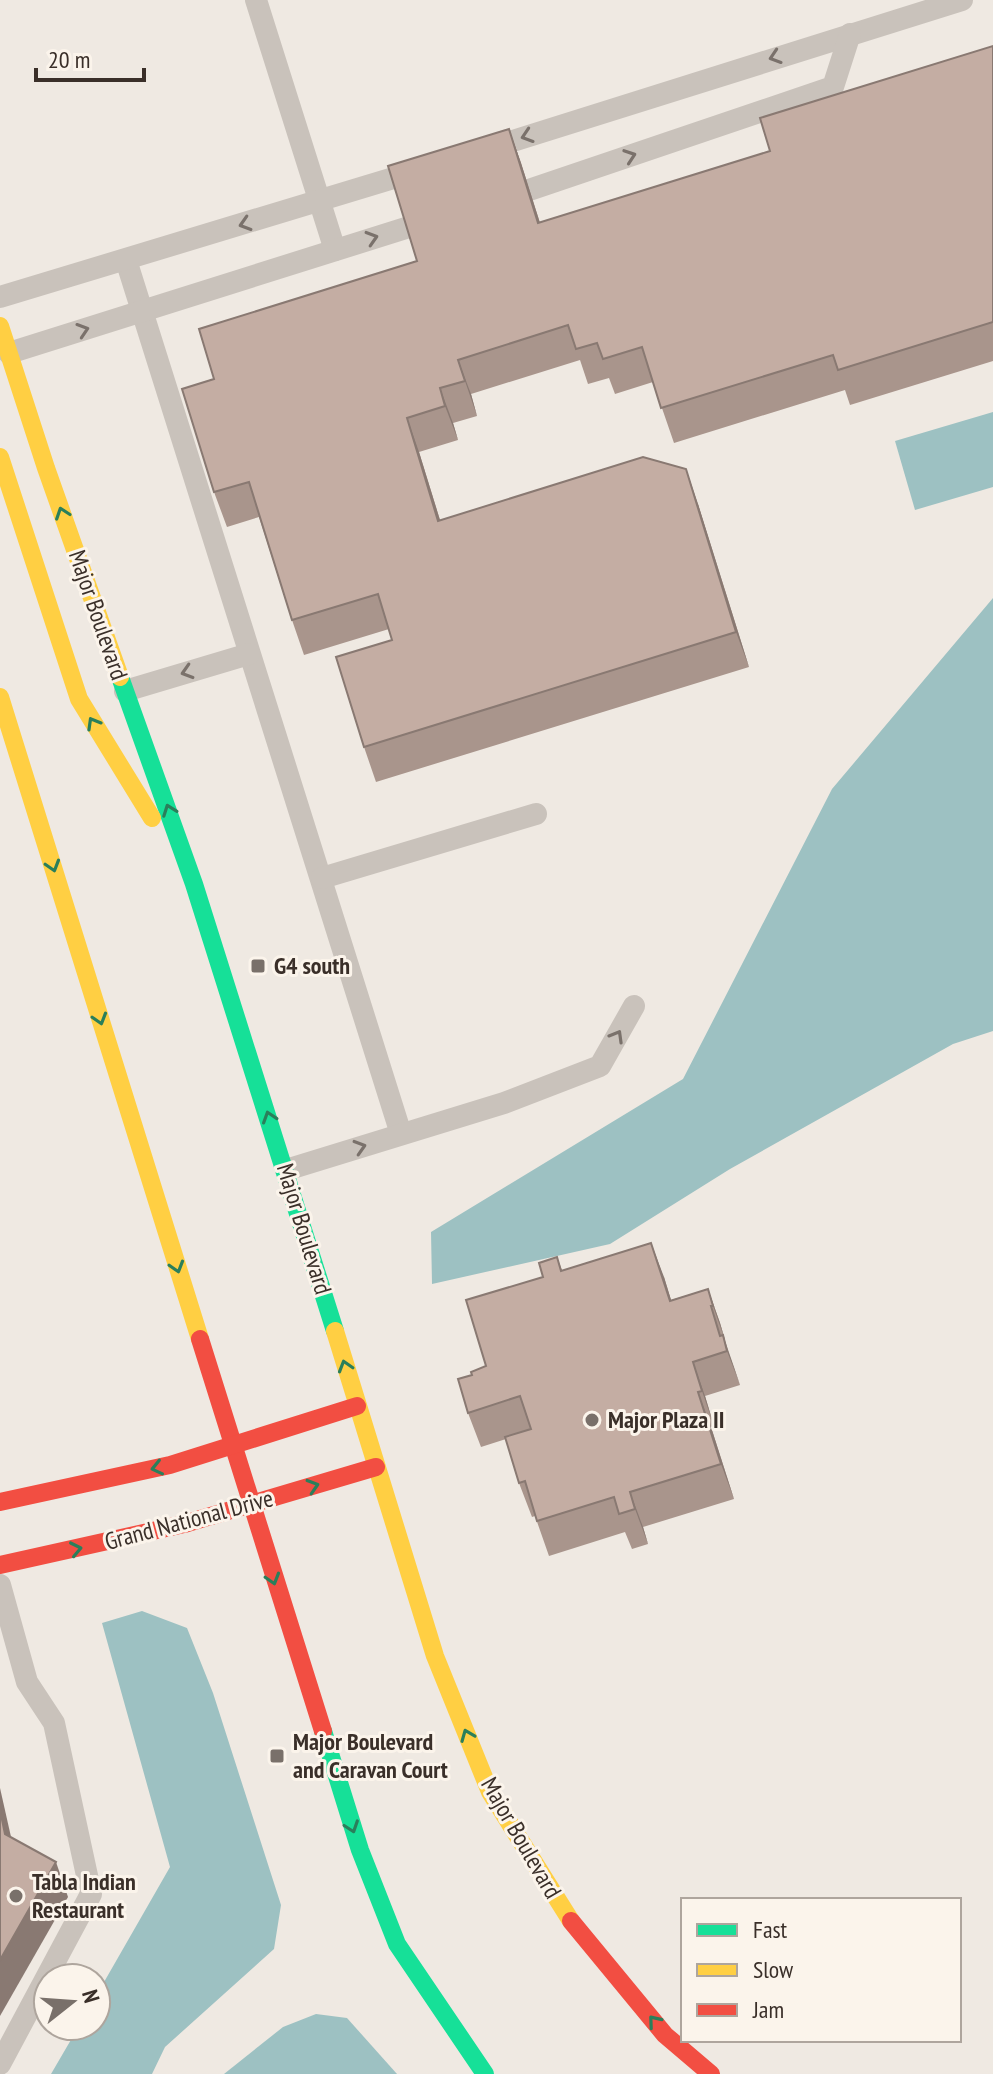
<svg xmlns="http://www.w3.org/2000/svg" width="993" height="2074" font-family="'PT Sans Narrow',sans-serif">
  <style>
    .water { fill: #9dc1c2 }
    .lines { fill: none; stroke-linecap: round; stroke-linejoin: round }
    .lane { stroke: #c9c2bb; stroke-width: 22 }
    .fast { stroke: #16e098; stroke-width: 18 }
    .slow { stroke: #ffcf43; stroke-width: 18 }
    .jam { stroke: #f24e42; stroke-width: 18 }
    .wall { fill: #a9958c }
    .shaded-wall { fill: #897972 }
    .building { fill: #c4ada3; stroke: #897972; stroke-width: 2 }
    .oneway { stroke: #7a716b }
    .oneway2 { stroke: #2a7f5b }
    .poi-dot { fill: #79706a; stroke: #fbf4eb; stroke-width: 3 }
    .labels { text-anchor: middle; stroke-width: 6; stroke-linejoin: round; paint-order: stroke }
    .street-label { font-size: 24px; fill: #3a2f29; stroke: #fbf4eb }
    .poi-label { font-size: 24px; font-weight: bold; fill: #3a2f29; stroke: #fbf4eb; text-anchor: start }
  </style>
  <rect width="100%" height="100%" fill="#efe9e2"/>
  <g class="water">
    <polygon points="993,412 993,487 915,510 895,441"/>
    <polygon points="993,598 993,1031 953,1044 730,1169 610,1244 432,1284 431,1232 683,1079 832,789"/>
    <polygon points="142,1611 187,1628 213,1693 281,1905 274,1949 165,2047 152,2074 51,2074 79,2026 96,2026 96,1996 170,1867 102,1623"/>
    <polygon points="316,2014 347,2018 397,2074 224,2074 283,2027"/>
  </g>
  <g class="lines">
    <g class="lane">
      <polyline points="256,0 335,250"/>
      <polyline points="487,149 962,0"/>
      <polyline points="529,190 833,87 850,34"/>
      <polyline points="126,260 401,1134"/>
      <polyline points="0,297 420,170"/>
      <polyline points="9,353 409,227"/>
      <polyline points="125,691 249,654"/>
      <polyline points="322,878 536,814"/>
      <polyline points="286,1170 504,1103 600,1066 634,1006"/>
      <polyline points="0,1585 27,1682 54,1723 91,1894 0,2064"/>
    </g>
    <g class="fast">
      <polyline points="120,677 194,884 335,1331"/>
      <polyline points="323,1731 360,1850 397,1944 485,2074"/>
    </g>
    <g class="slow">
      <polyline points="0,326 46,468 120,677"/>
      <polyline points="0,457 79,699 152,818"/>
      <polyline points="0,697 200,1339"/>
      <polyline points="335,1331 435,1656 490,1792 571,1921"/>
    </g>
    <g class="jam">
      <polyline points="200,1339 323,1731"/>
      <polyline points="0,1502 170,1465 357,1406"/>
      <polyline points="0,1565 184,1524 376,1467"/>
      <polyline points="571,1921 665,2035 711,2074"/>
    </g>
  </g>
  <g class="wall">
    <polygon points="993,46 993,361 850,405 845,390 674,443 653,382 615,394 609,378 588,384 580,360 471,394 477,416 453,423 458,440 419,452 440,520 698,504 749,667 376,782 364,747 392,640 389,629 304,655 292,620 259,517 227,527 214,492 214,379 417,261 509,129 521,163 540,223 770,151"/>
    <polygon points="557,1257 562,1270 664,1277 671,1300 708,1289 720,1323 725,1340 724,1340 740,1385 705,1396 714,1426 711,1427 734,1499 643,1527 648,1544 632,1549 625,1532 549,1556 535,1516 532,1517 519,1483 506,1439 481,1447 468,1413 472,1375 486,1366 543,1277"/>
  </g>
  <g class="shaded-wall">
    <polygon points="509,129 521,163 551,258 538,223"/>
    <polygon points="458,360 471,394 477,416 465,381"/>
    <polygon points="440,388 453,423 458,440 445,406"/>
    <polygon points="407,418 419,452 451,556 438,521"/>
    <polygon points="686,469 698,504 749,667 736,632"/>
    <polygon points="651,1243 664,1277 682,1336 670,1301"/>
    <polygon points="708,1289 720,1323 725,1340 713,1306"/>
    <polygon points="723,1335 735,1370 740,1385 727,1351"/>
    <polygon points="693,1362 705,1396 714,1426 702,1391"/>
    <polygon points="698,1392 711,1427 734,1499 721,1464"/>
    <polygon points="630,1492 643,1527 648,1544 635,1509"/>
    <polygon points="0,1788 18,1868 5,1834 0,1810"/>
    <polygon points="56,1862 68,1897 0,2016 0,1960"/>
  </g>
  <g class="building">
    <polygon points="993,46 993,322 838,370 833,355 661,408 642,347 603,359 597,343 576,349 568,325 458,360 465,381 440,388 445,406 407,418 438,521 643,457 686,469 736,632 364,747 336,657 392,640 378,594 292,620 249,482 214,492 182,389 214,379 199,329 417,261 388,166 509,129 538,223 770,151 760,118"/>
    <polygon points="651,1243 670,1301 708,1289 713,1306 711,1306 720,1336 723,1335 727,1351 693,1362 702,1391 698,1392 721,1464 630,1492 635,1509 619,1514 614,1497 537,1521 525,1481 519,1483 505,1437 531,1429 520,1396 468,1413 458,1379 472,1375 471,1372 486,1366 466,1300 543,1277 539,1263 557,1257 561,1271"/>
    <polygon points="0,1810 5,1834 56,1862 0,1960"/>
  </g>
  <defs><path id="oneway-chevron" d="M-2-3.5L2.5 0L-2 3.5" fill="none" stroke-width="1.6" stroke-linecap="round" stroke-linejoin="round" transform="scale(2)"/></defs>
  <g class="oneway">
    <use href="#oneway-chevron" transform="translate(775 57) rotate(162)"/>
    <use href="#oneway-chevron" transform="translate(527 136) rotate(162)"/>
    <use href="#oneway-chevron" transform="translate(630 156) rotate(-19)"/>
    <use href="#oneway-chevron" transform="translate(245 224) rotate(163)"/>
    <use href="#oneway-chevron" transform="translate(372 238) rotate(-17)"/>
    <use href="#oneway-chevron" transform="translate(83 330) rotate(-18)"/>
    <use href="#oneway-chevron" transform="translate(187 672) rotate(163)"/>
    <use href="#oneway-chevron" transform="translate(617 1036) rotate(-60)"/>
    <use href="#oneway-chevron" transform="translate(360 1147) rotate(-17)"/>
  </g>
  <g class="oneway2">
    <use href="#oneway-chevron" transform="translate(62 513) rotate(-109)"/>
    <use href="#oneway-chevron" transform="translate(93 723) rotate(-120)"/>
    <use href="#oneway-chevron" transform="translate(169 810) rotate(-110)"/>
    <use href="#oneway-chevron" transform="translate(53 866) rotate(73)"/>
    <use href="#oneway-chevron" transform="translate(100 1019) rotate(73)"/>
    <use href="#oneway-chevron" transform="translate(269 1117) rotate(-108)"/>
    <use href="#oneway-chevron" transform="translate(177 1267) rotate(73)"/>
    <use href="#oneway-chevron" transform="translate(345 1366) rotate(-107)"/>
    <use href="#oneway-chevron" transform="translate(157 1468) rotate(167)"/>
    <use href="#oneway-chevron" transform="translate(313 1486) rotate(-17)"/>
    <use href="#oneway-chevron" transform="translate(76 1549) rotate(-12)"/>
    <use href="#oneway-chevron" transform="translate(273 1579) rotate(73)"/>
    <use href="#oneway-chevron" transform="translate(467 1735) rotate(-112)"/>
    <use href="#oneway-chevron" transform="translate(352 1827) rotate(71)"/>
    <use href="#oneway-chevron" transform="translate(654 2021) rotate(-130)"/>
  </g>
  <g class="poi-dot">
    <rect x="250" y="958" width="16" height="16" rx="4"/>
    <circle cx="592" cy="1420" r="8"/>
    <rect x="269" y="1748" width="16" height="16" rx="4"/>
    <circle cx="16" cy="1896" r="8"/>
  </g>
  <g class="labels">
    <g class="street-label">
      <text transform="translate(98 615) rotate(71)" y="8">Major Boulevard</text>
      <text transform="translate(304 1229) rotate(73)" y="8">Major Boulevard</text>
      <text transform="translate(189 1520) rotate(-15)" y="8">Grand National Drive</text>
      <text transform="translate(521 1838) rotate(60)" y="8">Major Boulevard</text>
    </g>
    <g class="poi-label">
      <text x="274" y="974">G4 south</text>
      <text x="608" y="1428">Major Plaza II</text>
      <text x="293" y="1750">Major Boulevard<tspan x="293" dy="28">and Caravan Court</tspan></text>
      <text x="32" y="1890">Tabla Indian<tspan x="32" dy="28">Restaurant</tspan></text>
    </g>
  </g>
  <rect x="681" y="1898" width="280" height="144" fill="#fbf4eb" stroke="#aea59d" stroke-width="2"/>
  <rect x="697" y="1924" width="40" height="12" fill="#16e098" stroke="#aea59d" stroke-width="2"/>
  <text x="753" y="1938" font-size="24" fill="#3a2f29">Fast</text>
  <rect x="697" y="1964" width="40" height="12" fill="#ffcf43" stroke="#aea59d" stroke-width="2"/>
  <text x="753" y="1978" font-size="24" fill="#3a2f29">Slow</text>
  <rect x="697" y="2004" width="40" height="12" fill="#f24e42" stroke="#aea59d" stroke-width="2"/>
  <text x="753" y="2018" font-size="24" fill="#3a2f29">Jam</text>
  <g transform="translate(72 2002) rotate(73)"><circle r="38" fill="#fbf4eb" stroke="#aea59d" stroke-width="2"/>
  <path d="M0-6L14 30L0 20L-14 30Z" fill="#79706a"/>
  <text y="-12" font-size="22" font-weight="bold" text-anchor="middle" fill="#3a2f29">N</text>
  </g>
  <path d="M36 68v12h108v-12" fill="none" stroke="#3a2f29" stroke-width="4"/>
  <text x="48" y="68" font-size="24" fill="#3a2f29" stroke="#fbf4eb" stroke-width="6" paint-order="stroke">20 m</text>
</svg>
